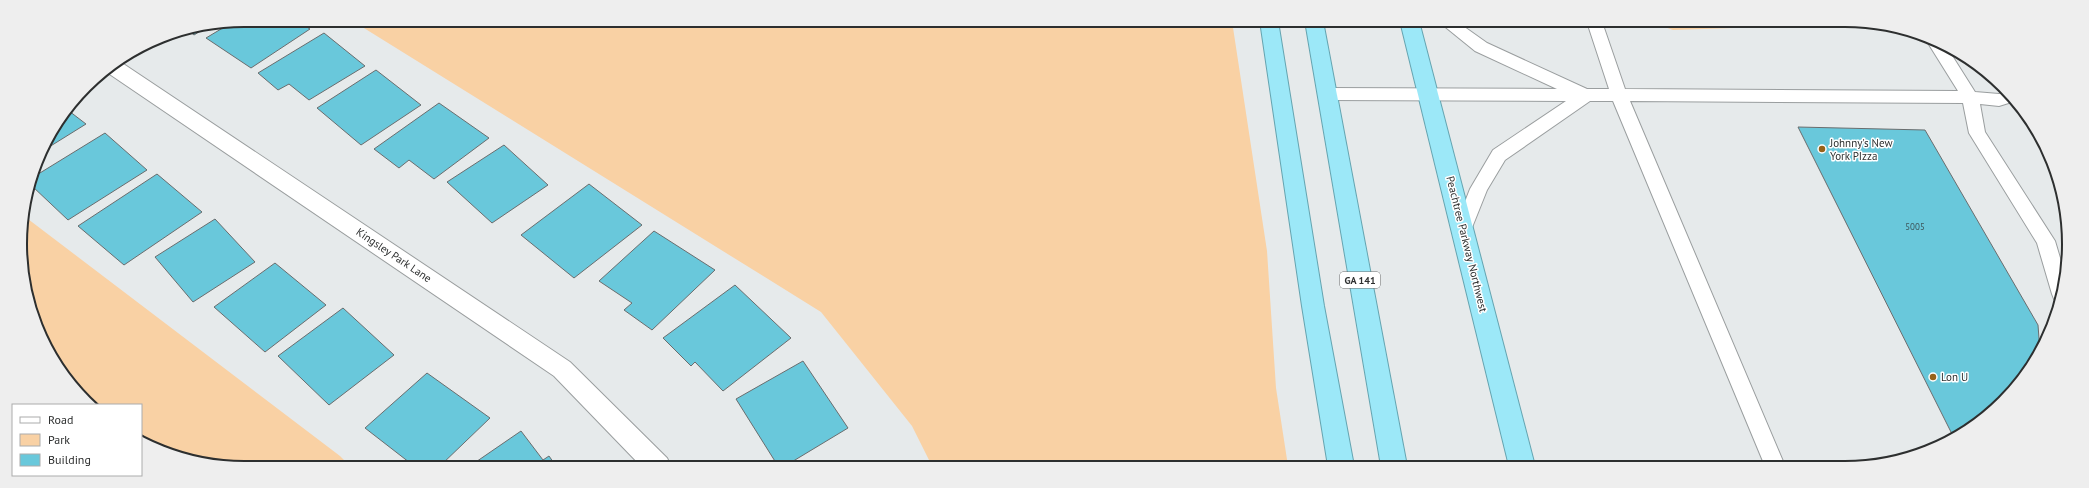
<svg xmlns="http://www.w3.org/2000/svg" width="2089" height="488" font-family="'PT Sans',sans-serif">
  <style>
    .green { fill: #f9d1a4 }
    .building { fill: #69c8db; stroke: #6a6d6e }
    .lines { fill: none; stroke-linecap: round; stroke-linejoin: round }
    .service-casing { stroke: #9a9e9f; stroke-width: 2 }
    .minor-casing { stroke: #9a9e9f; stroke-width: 2 }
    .trunk-casing { stroke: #65a4b0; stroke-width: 2 }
    .service { fill: #fff; fill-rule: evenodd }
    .minor { fill: #fff; fill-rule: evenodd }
    .trunk { fill: #9ce8f8; fill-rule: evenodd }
    .poi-dot { fill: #976219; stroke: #fff; stroke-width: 1.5 }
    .labels { text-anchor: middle; stroke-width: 3; stroke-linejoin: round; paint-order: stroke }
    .number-label { font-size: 9px; fill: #3c555a }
    .shield { fill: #fff; stroke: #6c6d6d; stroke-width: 1 }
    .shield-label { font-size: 10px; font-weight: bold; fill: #2d2f2f }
    .poi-label { font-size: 11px; fill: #2d2f2f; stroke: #fff; text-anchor: start }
    .street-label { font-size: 11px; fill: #2d2f2f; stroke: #fff }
    .rim { fill: none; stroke: #2d2f2f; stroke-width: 2 }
  </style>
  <rect width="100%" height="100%" fill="#e6eaeb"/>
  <g class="green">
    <polygon points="351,20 1232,21 1267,251 1276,388 1288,466 932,466 912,426 821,312"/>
    <polygon points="1651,22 1783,22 1764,27 1673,30"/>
    <polygon points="24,216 340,456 350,466 215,466 141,441 141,405 94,405 66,381 28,302 20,229"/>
  </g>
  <g class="building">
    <polygon points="244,20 295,20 310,29 251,68 206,38 231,23"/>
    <polygon points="207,27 194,35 189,31"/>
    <polygon points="324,33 365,66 309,100 289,84 278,90 258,73"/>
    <polygon points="376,70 421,105 361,145 317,108"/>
    <polygon points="439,103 489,138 434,179 409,160 399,168 374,149"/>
    <polygon points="69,111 86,124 41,152 43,145"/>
    <polygon points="1798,127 1925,130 2038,325 2040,352 2003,403 1954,438"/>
    <polygon points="105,133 147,170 68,220 32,186 35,176"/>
    <polygon points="504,145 548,185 492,223 447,182"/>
    <polygon points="157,174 202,212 124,265 78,226"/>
    <polygon points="589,184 642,225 574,278 521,235"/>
    <polygon points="215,219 255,262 193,302 155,257"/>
    <polygon points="654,231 715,270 652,330 624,310 632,303 599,281"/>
    <polygon points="275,263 326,305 265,352 214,307"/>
    <polygon points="735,285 791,338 723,391 695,362 691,366 663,338"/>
    <polygon points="343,308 394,355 329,405 278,356"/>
    <polygon points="803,361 848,428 785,466 778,466 736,399"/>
    <polygon points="427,373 490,418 440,466 414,466 365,428"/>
    <polygon points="521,431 543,460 549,456 556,466 470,466"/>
  </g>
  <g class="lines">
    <g class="service-casing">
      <polygon id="service" points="1438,21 1456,21 1487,43 1587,89 1609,89 1587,22 1602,22 1625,89 1958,91 1928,43 1930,41 1946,46 1975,92 1999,94 2005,92 2015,101 1999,106 1980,104 1985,132 2055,241 2066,278 2059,301 2054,299 2052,294 2037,243 1969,133 1963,103 1630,101 1785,466 1765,466 1613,101 1590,101 1505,160 1487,190 1469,235 1463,237 1457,235 1454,230 1470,189 1493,150 1566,101 1327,100 1321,98 1319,94 1321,90 1327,88 1557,89 1475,51"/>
    </g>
    <g class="minor-casing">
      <polygon id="minor" points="119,61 570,362 667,458 671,466 641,466 554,376 105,71"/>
    </g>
    <g class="trunk-casing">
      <g id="trunk">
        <polygon points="1260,21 1278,21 1324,306 1354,466 1328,466 1302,306"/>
        <polygon points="1305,21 1323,21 1407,466 1381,466"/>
        <polygon points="1400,21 1419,21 1535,466 1509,466"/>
      </g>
    </g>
    <use href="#service" class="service"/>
    <use href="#minor" class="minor"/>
    <use href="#trunk" class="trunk"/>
  </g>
  <g class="poi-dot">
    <circle cx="1822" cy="149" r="4"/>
    <circle cx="1933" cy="377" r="4"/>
  </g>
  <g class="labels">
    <g class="number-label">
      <text x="1915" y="230">5005</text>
    </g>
    <rect class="shield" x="1340" y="272" width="40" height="16" rx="3"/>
    <g class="shield-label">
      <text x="1360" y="284">GA 141</text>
    </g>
    <g class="poi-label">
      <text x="1830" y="147">Johnny's New<tspan x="1830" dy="13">York PIzza</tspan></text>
      <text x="1941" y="381">Lon U</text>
    </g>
    <g class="street-label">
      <text transform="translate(1467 244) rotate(76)" y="4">Peachtree Parkway Northwest</text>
      <text transform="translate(394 255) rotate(34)" y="4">Kingsley Park Lane</text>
    </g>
  </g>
  <path d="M0 0H2089V488H0ZM244 27H1845A217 217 0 0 1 2062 244V244A217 217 0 0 1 1845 461H244A217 217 0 0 1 27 244V244A217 217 0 0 1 244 27Z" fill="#eee" fill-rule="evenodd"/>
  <path class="rim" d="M244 27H1845A217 217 0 0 1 2062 244V244A217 217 0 0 1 1845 461H244A217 217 0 0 1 27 244V244A217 217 0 0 1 244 27Z"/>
  <rect x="12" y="404" width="130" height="72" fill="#ffffff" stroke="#abacac"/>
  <rect x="20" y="417" width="20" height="6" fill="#ffffff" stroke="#abacac"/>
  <text x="48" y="424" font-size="12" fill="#2d2f2f">Road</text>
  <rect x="20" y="434" width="20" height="12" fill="#f9d1a4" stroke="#abacac"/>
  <text x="48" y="444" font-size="12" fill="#2d2f2f">Park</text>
  <rect x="20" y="454" width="20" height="12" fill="#69c8db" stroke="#abacac"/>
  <text x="48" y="464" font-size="12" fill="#2d2f2f">Building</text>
</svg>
